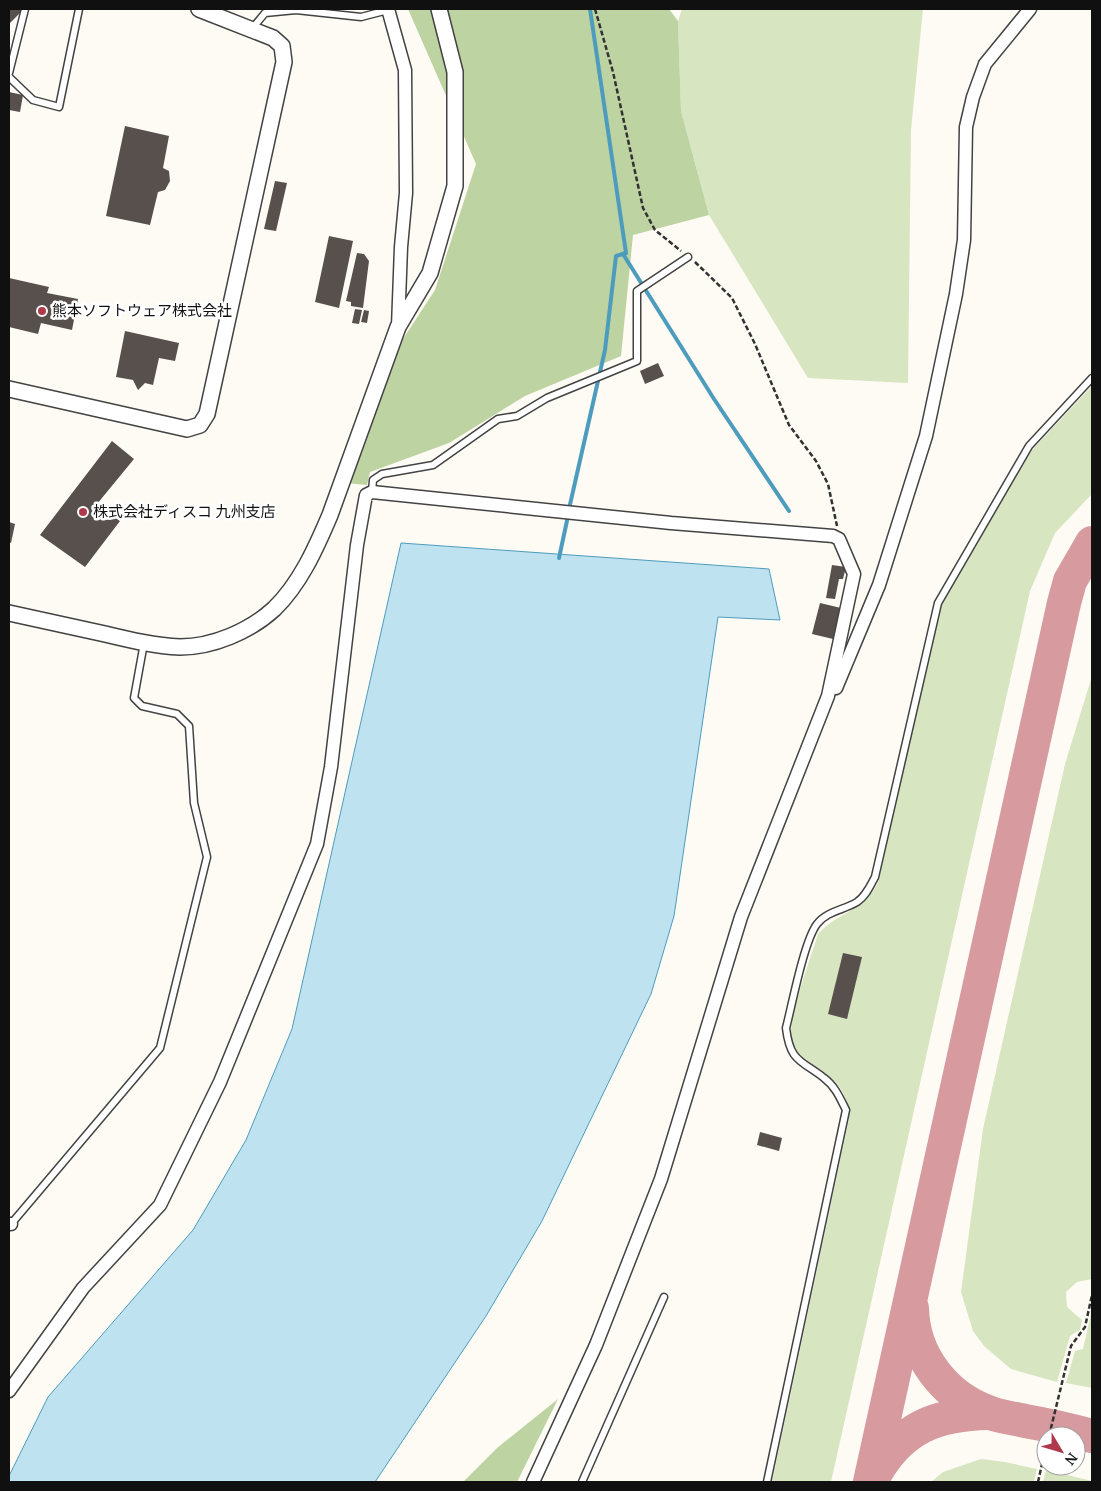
<svg xmlns="http://www.w3.org/2000/svg" width="1101" height="1491" font-family="'PT Serif','Noto Sans JP',serif">
  <style>
    .green { fill: #d7e5c0 }
    .forest { fill: #bdd3a2 }
    .water { fill: #bee2ef; stroke: #4e9cbd }
    .lines { fill: none; stroke-linecap: round; stroke-linejoin: round }
    .stream { stroke: #4e9cbd; stroke-width: 4 }
    .taxiway { stroke: #d69a9f; stroke-width: 34 }
    .building { fill: #57504d }
    .service-casing { stroke: #434343; stroke-width: 9 }
    .minor-casing { stroke: #434343; stroke-width: 15 }
    .tertiary-casing { stroke: #434343; stroke-width: 18 }
    .path { stroke: #323232; stroke-width: 2.5; stroke-dasharray: 5 2.5; stroke-linecap: butt }
    .service { stroke: #fff; stroke-width: 6 }
    .minor { stroke: #fff; stroke-width: 12 }
    .tertiary { stroke: #fff; stroke-width: 15 }
    .poi-dot { fill: #af384a; stroke: #fff; stroke-width: 2 }
    .labels { text-anchor: middle; stroke-width: 5; stroke-linejoin: round; paint-order: stroke }
    .poi-label { font-size: 15px; fill: #101010; stroke: #fff; text-anchor: start }
  </style>
  <rect width="100%" height="100%" fill="#fdfbf4"/>
  <g class="green">
    <polygon points="682,9 923,9 911,130 908,383 808,378 709,215 681,111 678,21"/>
    <path d="M 1092,386 L 1092,494 L 1055,533 L 1030,591 L 831,1482 L 772,1482 L 849,1119 C 849,1065 798,1075 791,1037 C 788,1019 812,954 818,934 C 839,911 860,914 878,883 L 940,606 L 1032,450 Z"/>
    <polygon points="1092,676 1092,1279 1077,1282 1066,1292 1067,1307 1082,1320 1080,1330 1070,1336 1057,1382 1011,1369 984,1346 973,1331 961,1292 983,1129 1065,764"/>
    <polygon points="1092,1310 1092,1388 1066,1383 1075,1351 1083,1349"/>
    <polygon points="981,1459 1005,1462 1037,1469 1034,1482 931,1482 943,1472"/>
    <polygon points="1046,1470 1092,1481 1092,1482 1043,1482"/>
  </g>
  <g class="forest">
    <polygon points="408,9 669,9 678,21 681,111 709,215 633,235 621,356 525,396 449,443 370,472 367,485 345,483 399,345 435,290 476,164"/>
    <polygon points="558,1399 517,1482 463,1482 497,1448"/>
  </g>
  <polygon class="water" points="401,543 769,569 780,620 718,617 674,916 651,994 542,1221 486,1316 375,1482 9,1482 9,1476 48,1397 193,1230 246,1140 292,1029"/>
  <g class="lines">
    <g class="stream">
      <polyline points="590,9 626,253 623,254 714,399 789,511"/>
      <polyline points="569,509 605,350 616,256 626,253"/>
      <polyline points="559,558 568,516"/>
    </g>
    <g class="taxiway">
      <path d="M 912,1308 C 913,1355 944,1396 988,1412 C 999,1417 1013,1418 1025,1421 C 1048,1425 1070,1430 1092,1436"/>
      <path d="M 875,1474 C 902,1427 937,1414 989,1413"/>
      <polyline points="870,1482 1064,603 1070,581 1092,543"/>
    </g>
  </g>
  <g class="building">
    <polygon points="9,9 23,10 9,24"/>
    <polygon points="9,92 23,95 20,112 9,110"/>
    <polygon points="125,126 169,136 163,168 169,171 170,181 165,190 158,192 150,225 106,216"/>
    <polygon points="275,181 287,183 276,231 264,229"/>
    <polygon points="329,236 353,241 339,308 315,302"/>
    <polygon points="357,253 364,254 369,261 363,308 351,306 351,302 346,301"/>
    <polygon points="9,278 49,287 47,293 78,299 72,330 41,323 38,334 9,327"/>
    <polygon points="355,309 362,310 359,324 352,323"/>
    <polygon points="364,310 369,311 367,323 361,322"/>
    <polygon points="125,331 179,343 175,361 159,358 153,385 145,383 138,390 133,380 116,377"/>
    <polygon points="658,363 664,376 645,384 640,371"/>
    <polygon points="112,441 134,459 97,504 120,521 85,567 40,535"/>
    <polygon points="9,522 15,524 11,543 9,542"/>
    <polygon points="832,565 846,567 843,579 839,579 835,599 826,598"/>
    <polygon points="820,603 841,608 833,639 812,634"/>
    <polygon points="843,953 862,957 847,1019 828,1014"/>
    <polygon points="760,1132 782,1138 779,1151 757,1145"/>
  </g>
  <g class="lines">
    <g class="service-casing">
      <g id="service">
        <polyline points="251,30 265,13 296,10 361,17 388,10"/>
        <polyline points="9,73 25,9"/>
        <polyline points="9,77 33,100 59,107 79,9"/>
        <polyline points="372,492 373,480 382,474 433,465 498,419 517,416 547,398 637,361 637,291 688,257"/>
        <polyline points="11,1224 160,1048 207,857 194,803 189,726 177,714 142,706 134,698 144,643"/>
        <polyline points="582,1482 664,1297"/>
        <path d="M 767,1482 L 846,1110 C 840,1098 835,1086 824,1078 C 801,1060 790,1062 786,1028 C 792,1005 804,941 817,924 C 827,911 844,910 857,902 C 866,896 870,886 875,877 L 938,603 L 1029,446 L 1092,378"/>
      </g>
    </g>
    <g class="minor-casing">
      <g id="minor">
        <polyline points="388,9 405,70 406,193 401,247 398,327"/>
        <polyline points="836,688 879,585 926,436 956,294 964,240 966,127 973,97 985,64 1030,9"/>
        <polyline points="9,1224 11,1224"/>
        <polyline points="9,1391 83,1288 160,1205 220,1082 317,844 331,767 357,545 366,495 372,492 671,523 833,536 839,539 854,574 828,696 741,917 661,1179 596,1345 533,1482"/>
      </g>
    </g>
    <g class="tertiary-casing">
      <g id="tertiary">
        <polyline points="9,389 187,429 200,425 207,414 284,62 282,46 273,38 199,9"/>
        <path d="M 9,613 C 41,620 73,627 105,634 C 130,640 155,646 180,647 C 213,647 250,631 274,609 C 300,584 316,548 330,515 L 398,327 L 430,273 L 455,186 L 455,72 L 439,9"/>
      </g>
    </g>
    <g class="path">
      <polyline points="595,9 613,72 643,208 655,230 681,251"/>
      <polyline points="695,262 732,298 755,344 789,425 816,461 828,484 837,526"/>
      <polyline points="1049,1436 1071,1346 1085,1327 1092,1295"/>
      <polyline points="1038,1482 1046,1446"/>
    </g>
    <use href="#service" class="service"/>
    <use href="#minor" class="minor"/>
    <use href="#tertiary" class="tertiary"/>
  </g>
  <g class="poi-dot">
    <circle cx="42" cy="311" r="5"/>
    <circle cx="83" cy="512" r="5"/>
  </g>
  <g class="labels">
    <g class="poi-label">
      <text x="52" y="316">熊本ソフトウェア株式会社</text>
      <text x="93" y="517">株式会社ディスコ 九州支店</text>
    </g>
  </g>
  <rect width="1101" height="1491" fill="none" stroke="#101010" stroke-width="20"/>
  <g transform="translate(1061 1451) rotate(128)"><circle r="24" fill="#ffffff" stroke="#9f9f9f"/>
  <path d="M0-4L9 19L0 12L-9 19Z" fill="#af384a"/>
  <text y="-8" font-size="14" font-weight="bold" text-anchor="middle" fill="#101010">N</text>
  </g>
</svg>
